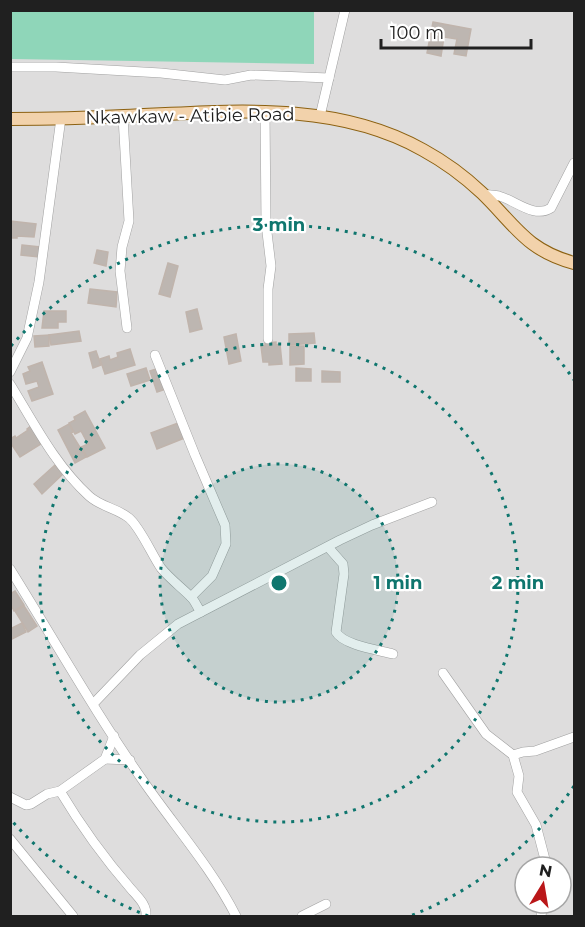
<svg xmlns="http://www.w3.org/2000/svg" width="585" height="927" font-family="Montserrat,sans-serif">
  <style>
    .residential { fill: #dedddd; fill-rule: evenodd }
    .pitch { fill: #8fd6b9 }
    .building { fill: #bdb6b1; stroke: #c0b4ac; stroke-width: 1.5 }
    .lines { fill: none; stroke-linecap: round; stroke-linejoin: round }
    .minor-casing { stroke: #a1a1a1; stroke-width: 10 }
    .major-casing { stroke: #8c6111; stroke-width: 14 }
    .minor { stroke: #fff; stroke-width: 9 }
    .major { stroke: #f2d2ab; stroke-width: 12 }
    .ring { fill: none; stroke: #0f766e; stroke-width: 3; stroke-dasharray: 3 6 }
    .labels { text-anchor: middle; stroke-width: 4.5; stroke-linejoin: round; paint-order: stroke }
    .street-label { font-size: 18px; fill: #202020; stroke: #fff }
    .centre { fill: #0f766e; stroke: #fff; stroke-width: 3 }
    .ring-label { font-size: 18px; text-anchor: middle; font-weight: bold; fill: #0f766e; stroke: #fff; stroke-width: 4.5; stroke-linejoin: round; paint-order: stroke }
  </style>
  <rect width="100%" height="100%" fill="#f0ede8"/>
  <path class="residential" d="M 10,11 L 574,11 L 574,916 L 11,916 ZM 525,867 L 561,867 L 561,903 L 525,903 Z"/>
  <polygon class="pitch" points="11,10 314,11 314,64 11,59"/>
  <g class="building">
    <polygon points="433,22 471,29 466,56 454,54 457,39 444,37 441,56 427,53"/>
    <polygon points="10,221 36,224 34,237 17,236 17,238 10,238"/>
    <polygon points="22,245 40,247 39,257 21,255"/>
    <polygon points="97,250 108,252 106,266 94,263"/>
    <polygon points="168,263 178,266 170,297 159,294"/>
    <polygon points="90,289 117,292 116,307 88,303"/>
    <polygon points="197,309 202,329 190,332 186,312"/>
    <polygon points="44,311 66,311 66,322 58,322 58,328 42,328"/>
    <polygon points="79,331 81,341 51,345 49,335"/>
    <polygon points="314,333 315,343 289,345 289,334"/>
    <polygon points="236,334 241,361 229,364 224,337"/>
    <polygon points="49,335 49,346 35,347 34,336"/>
    <polygon points="276,342 276,345 280,344 282,364 269,365 269,362 263,362 261,346 265,346 265,343"/>
    <polygon points="290,346 304,346 304,364 290,365"/>
    <polygon points="130,349 135,365 105,374 100,359 109,356 110,360 118,357 117,353"/>
    <polygon points="96,351 101,365 93,368 89,353"/>
    <polygon points="42,362 53,394 32,401 28,391 39,387 37,381 26,384 23,374 30,371 28,367"/>
    <polygon points="146,368 150,380 131,386 127,374"/>
    <polygon points="159,368 166,389 157,392 150,371"/>
    <polygon points="296,368 311,369 311,381 296,381"/>
    <polygon points="322,371 340,372 340,382 322,382"/>
    <polygon points="85,411 105,448 87,457 81,447 88,444 81,431 75,434 69,423 75,420 74,417"/>
    <polygon points="181,422 187,437 157,449 151,433"/>
    <polygon points="69,424 73,432 71,433 86,457 75,463 58,430"/>
    <polygon points="32,425 44,442 20,457 10,442 10,439 15,436 16,438 28,430 27,429"/>
    <polygon points="55,465 63,474 42,494 34,484"/>
    <polygon points="15,591 24,605 14,611 12,607 10,608 10,594"/>
    <polygon points="24,606 37,626 28,632 15,611"/>
    <polygon points="22,623 26,632 10,640 10,629"/>
  </g>
  <g class="lines">
    <g class="minor-casing">
      <g id="minor">
        <polyline points="10,67 56,67 161,73 225,80 251,75 329,78"/>
        <polyline points="265,111 266,224 271,266 268,289 268,339"/>
        <polyline points="320,116 345,10"/>
        <polyline points="123,117 129,221 122,247 120,271 127,328"/>
        <path d="M 483,194 C 488,195 494,195 499,196 C 515,200 534,219 551,208 L 574,163"/>
        <polyline points="155,355 195,455 225,525 226,544 212,576 191,597"/>
        <polyline points="10,372 27,338 39,282 61,118"/>
        <path d="M 10,384 C 34,423 55,465 89,496 C 101,507 117,508 129,518 C 140,527 152,555 161,568 C 170,579 181,587 191,597 C 195,601 197,607 201,612"/>
        <path d="M 328,547 L 343,564 L 344,574 L 336,632 C 343,645 378,650 393,654"/>
        <path d="M 10,569 C 55,641 97,716 146,785 C 177,829 212,869 236,916"/>
        <polyline points="443,673 486,734 513,755 519,776 517,792 536,825 547,867"/>
        <polyline points="94,703 140,655 178,624 340,540 372,525 432,502"/>
        <polyline points="513,755 523,752 535,751 574,737"/>
        <polyline points="105,759 130,760"/>
        <path d="M 60,791 C 81,826 104,858 131,889 C 138,897 147,905 146,916"/>
        <polyline points="10,797 26,805 31,804 47,794 60,791 105,759 114,736"/>
        <polyline points="10,839 73,916"/>
        <polyline points="302,916 326,904"/>
        <polyline points="541,916 543,903"/>
      </g>
    </g>
    <g class="major-casing">
      <path id="major" d="M 10,119 C 48,119 87,118 124,116 C 224,112 333,99 423,150 C 445,162 464,176 482,193 C 515,225 526,250 574,263"/>
    </g>
    <use href="#minor" class="minor"/>
    <use href="#major" class="major"/>
  </g>
  <circle cx="279" cy="583" r="119" fill="#0f766e" fill-opacity=".12"/>
  <g class="ring">
    <circle cx="279" cy="583" r="119"/>
    <circle cx="279" cy="583" r="239"/>
    <path d="M574 786A358 358 0 0 1 410 916M148 916A358 358 0 0 1 11 820M11 346A358 358 0 0 1 574 380"/>
  </g>
  <g class="labels">
    <g class="street-label">
      <text transform="translate(190 116) rotate(-1)" y="6">Nkawkaw - Atibie Road</text>
    </g>
  </g>
  <circle cx="279" cy="583" r="9" class="centre"/>
  <g class="ring-label">
    <text x="279" y="231">3 min</text>
    <text x="398" y="589">1 min</text>
    <text x="518" y="589">2 min</text>
  </g>
  <rect width="585" height="927" fill="none" stroke="#202020" stroke-width="24"/>
  <g transform="translate(543 885) rotate(11)"><circle r="28" fill="#ffffff" stroke="#a6a6a6" stroke-width="1.5"/>
  <path d="M0-4.5L10 22L0 15L-10 22Z" fill="#ba1719"/>
  <text y="-9" font-size="16" font-weight="bold" text-anchor="middle" fill="#202020">N</text>
  </g>
  <path d="M381 39v9h150v-9" fill="none" stroke="#202020" stroke-width="3"/>
  <text x="390" y="39" font-size="18" fill="#202020" stroke="#ffffff" stroke-width="4.5" paint-order="stroke">100 m</text>
</svg>
